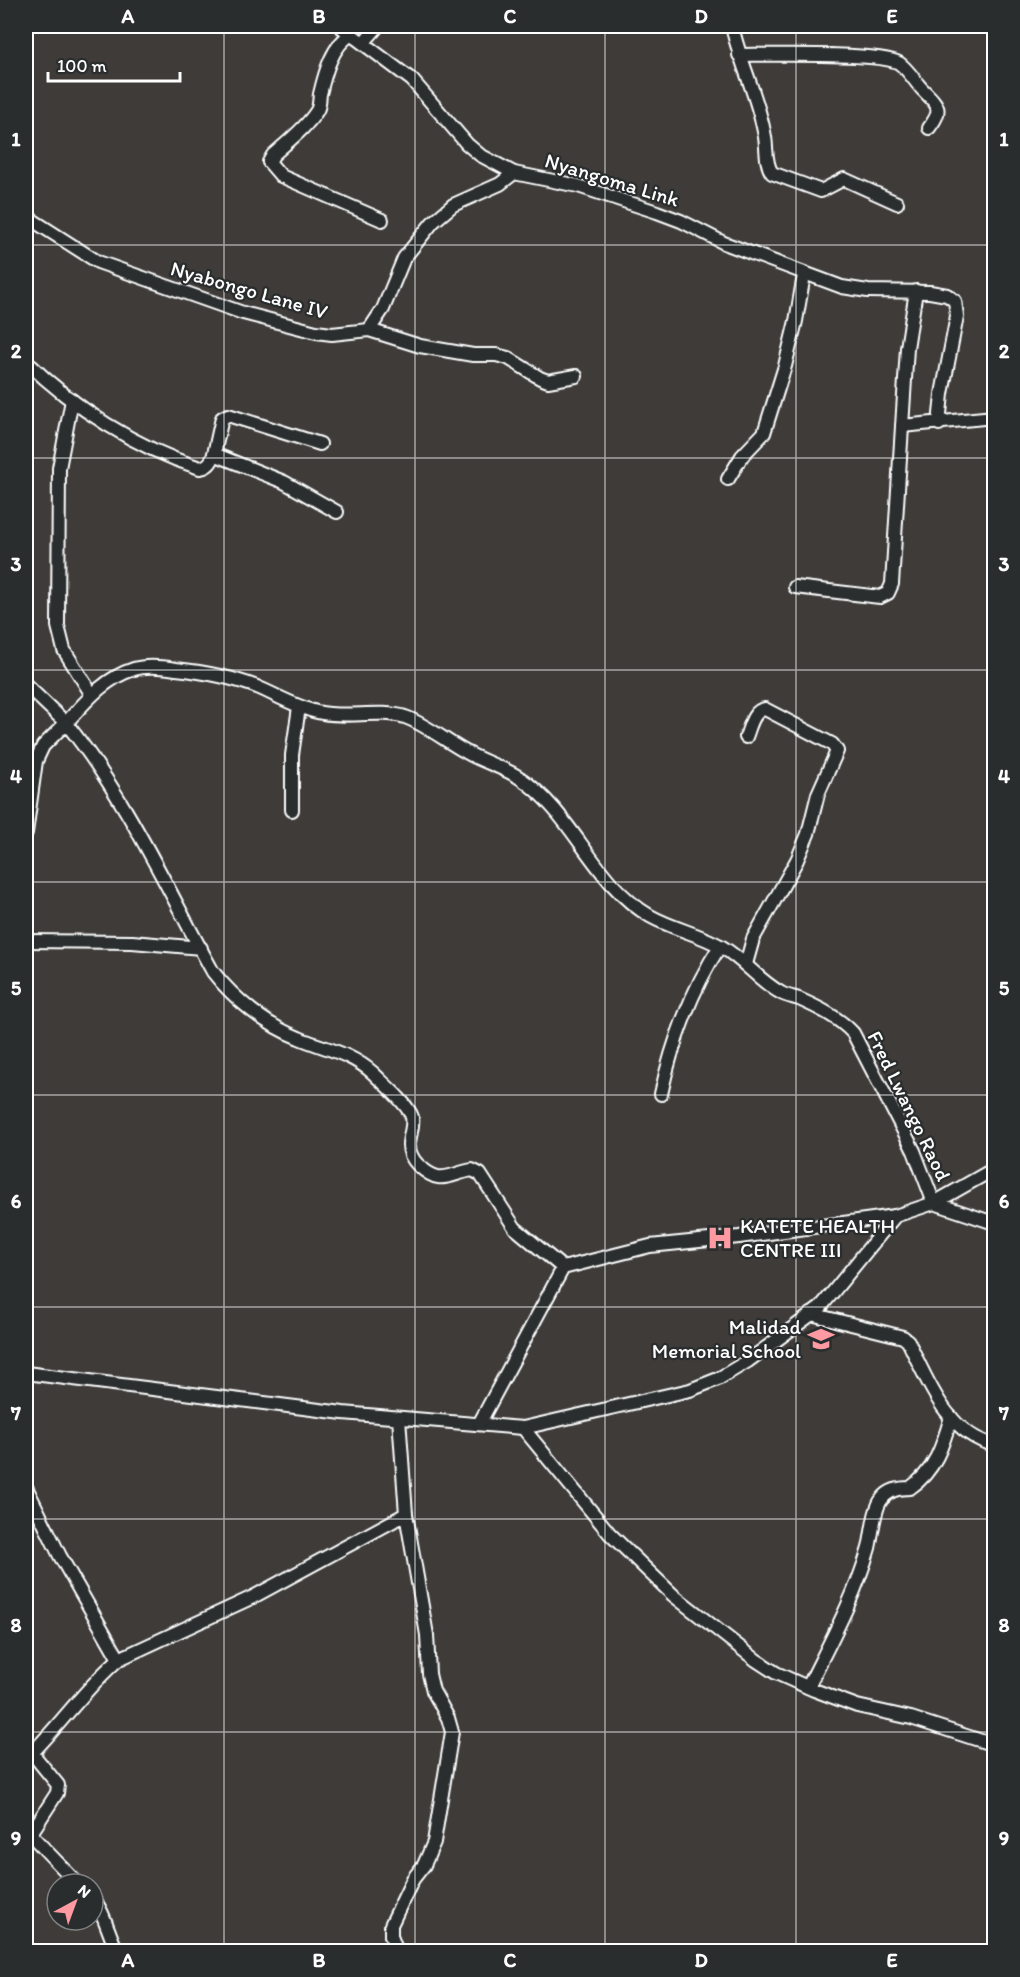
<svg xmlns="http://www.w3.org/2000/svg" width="1020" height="1977" font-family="Itim,sans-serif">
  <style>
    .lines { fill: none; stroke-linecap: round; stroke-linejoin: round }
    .minor-casing { stroke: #fff; stroke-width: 16 }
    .minor { stroke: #2a2d2e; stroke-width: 12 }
    .grid { fill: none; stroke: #fff; stroke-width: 1.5; stroke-opacity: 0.55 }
    .labels { text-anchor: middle; stroke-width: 4.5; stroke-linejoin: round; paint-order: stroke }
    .street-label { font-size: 21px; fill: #fff; stroke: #2a2d2e }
    .poi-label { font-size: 21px; fill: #fff; stroke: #2a2d2e; text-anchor: start }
    .neatline { fill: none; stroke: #fff; stroke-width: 2 }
    .grid-label { font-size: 20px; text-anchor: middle; font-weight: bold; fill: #fff }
  </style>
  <rect width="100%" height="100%" fill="#3e3b39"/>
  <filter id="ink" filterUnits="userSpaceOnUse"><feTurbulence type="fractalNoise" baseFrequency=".0167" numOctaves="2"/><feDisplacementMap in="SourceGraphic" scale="12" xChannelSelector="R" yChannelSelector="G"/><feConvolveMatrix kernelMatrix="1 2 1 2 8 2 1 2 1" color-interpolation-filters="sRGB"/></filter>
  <g filter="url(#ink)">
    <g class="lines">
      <g class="minor-casing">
        <g id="minor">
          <polyline points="340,26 412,80 467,144 480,155 514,173 578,186 657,212 681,221 724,243 842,287 868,291 930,292 947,295 955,301 957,316 942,394 939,424"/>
          <path d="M 732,26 C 740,63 759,99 765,137 C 767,149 765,163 772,173 L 821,191 L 844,179 L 897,203"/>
          <path d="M 352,34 C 332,45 325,73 320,94 C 319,100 320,107 316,112 C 305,129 287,142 273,155 L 269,162 L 281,176 L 382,220"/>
          <polyline points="364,42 378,26"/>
          <path d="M 739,55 C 766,55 881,52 899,63 C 909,70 915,82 923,90 C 939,106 943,109 929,128"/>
          <polyline points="26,216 98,262 243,313 316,332 332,334 369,330 420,346 473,355 496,355 508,358 540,378 548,381 576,376"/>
          <polyline points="369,330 383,309 404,258 433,222 453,205 500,184 514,173"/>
          <path d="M 26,361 C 73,407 136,448 200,468 C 208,467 212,462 214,454 L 284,482 L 337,512"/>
          <polyline points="72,400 59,468 58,626 64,650 92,695"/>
          <polyline points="902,426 994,417"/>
          <polyline points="214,454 222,418 228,415 320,444"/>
          <polyline points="728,479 742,456 764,433 785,366 796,321 804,275"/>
          <polyline points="795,587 880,597 888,593 892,584 907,348 916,291"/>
          <path d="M 26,685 L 66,723 C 86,701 105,678 134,669 C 146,665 164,667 176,669 C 204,672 231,677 257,687 C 278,696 296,707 317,712 C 346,719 379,709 405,717 C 425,724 447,742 466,752 C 483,762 503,767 520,778 C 574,814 593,883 650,916 C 673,929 700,934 722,947 C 744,960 759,981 781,993 C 786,996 793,997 799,999 C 819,1008 838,1017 853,1033 L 914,1151 L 934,1203 L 994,1223"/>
          <path d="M 746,737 C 750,727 753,710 765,709 L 832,744 L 837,751 L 818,794 L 808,834 L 797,860 L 753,939 L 746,964"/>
          <polyline points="292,810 292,755 299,707"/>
          <path d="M 26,833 L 36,761 L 43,746 L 66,723 C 127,799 166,887 213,972 C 234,999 267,1026 299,1038 C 325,1049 351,1053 373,1073 C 383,1083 408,1104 412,1117 C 414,1126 409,1136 409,1145 C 409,1153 412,1159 418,1165 C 441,1186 446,1175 472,1170 L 480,1174 L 515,1228 L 563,1268"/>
          <polyline points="26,941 132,942 201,948"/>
          <path d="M 661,1094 C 672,1043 692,989 720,946"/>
          <path d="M 811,1314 L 903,1337 L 908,1341 C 928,1381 946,1433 994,1445"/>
          <polyline points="26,1373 343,1413 523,1428 690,1390 718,1379 748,1361 820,1308 895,1216 934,1203 994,1169"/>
          <polyline points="479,1424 563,1268 650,1246 739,1237 895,1216"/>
          <polyline points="523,1428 610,1534 673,1595 756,1660 776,1673 814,1690 857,1706 911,1718 994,1745"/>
          <path d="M 26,1487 L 60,1556 L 119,1659 C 84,1689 59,1727 26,1759"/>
          <polyline points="119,1659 253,1597 406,1514"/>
          <path d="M 808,1687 C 830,1642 855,1597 869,1548 C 872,1536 874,1508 882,1499 C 889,1490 898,1488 910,1488 C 935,1471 943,1445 951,1417"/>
          <polyline points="31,1835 78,1884"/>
          <polyline points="26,1841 57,1793 58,1785 32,1753"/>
          <path d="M 93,1899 C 105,1912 108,1935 118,1952"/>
          <polyline points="26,1949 28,1952"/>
          <polyline points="397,1952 391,1936 391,1925 413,1879 424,1865 434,1842 452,1732 448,1718 433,1691 429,1674 427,1635 406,1514 399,1418"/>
        </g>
      </g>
      <use href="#minor" class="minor"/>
    </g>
  </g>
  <path class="grid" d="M 224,26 L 224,1952M 415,26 L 415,1952M 605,26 L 605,1952M 796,26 L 796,1952M 26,245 L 994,245M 26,458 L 994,458M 26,670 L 994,670M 26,882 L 994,882M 26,1095 L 994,1095M 26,1307 L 994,1307M 26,1519 L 994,1519M 26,1732 L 994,1732"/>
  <defs>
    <g id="hospital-bare" transform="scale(2.07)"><path d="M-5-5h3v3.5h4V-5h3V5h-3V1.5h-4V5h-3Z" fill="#ff9aa2" stroke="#2a2d2e" stroke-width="2.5" paint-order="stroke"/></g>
    <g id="school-bare" transform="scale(2.07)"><path d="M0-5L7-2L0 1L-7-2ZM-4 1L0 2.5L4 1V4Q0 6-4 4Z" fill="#ff9aa2" stroke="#2a2d2e" stroke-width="2.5" paint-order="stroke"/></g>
  </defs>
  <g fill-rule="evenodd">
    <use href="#hospital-bare" x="720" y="1238"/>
    <use href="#school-bare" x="821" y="1339"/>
  </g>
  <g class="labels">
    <g class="street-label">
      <text transform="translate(612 180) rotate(17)" y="7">Nyangoma Link</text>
      <text transform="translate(249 290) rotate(16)" y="7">Nyabongo Lane IV</text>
      <text transform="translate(909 1106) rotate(64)" y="7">Fred Lwango Raod</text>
    </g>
    <g class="poi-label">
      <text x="740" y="1233">KATETE HEALTH<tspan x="740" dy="24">CENTRE III</tspan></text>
      <text x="801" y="1334" text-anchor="end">Malidad<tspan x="801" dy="24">Memorial School</tspan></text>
    </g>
  </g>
  <rect width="1020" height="1977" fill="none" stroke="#2a2d2e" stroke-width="66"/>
  <g transform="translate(75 1902) rotate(41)"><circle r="28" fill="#2a2d2e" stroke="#7f8182" stroke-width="1.5"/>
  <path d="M0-4.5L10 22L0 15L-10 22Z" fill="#ff9aa2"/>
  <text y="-9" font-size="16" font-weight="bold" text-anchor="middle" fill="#ffffff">N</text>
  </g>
  <path d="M48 72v9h132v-9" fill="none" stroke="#ffffff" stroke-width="3"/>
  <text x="57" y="72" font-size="18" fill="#ffffff" stroke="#2a2d2e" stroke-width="4.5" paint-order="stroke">100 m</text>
  <rect x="33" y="33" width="954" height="1911" class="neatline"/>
  <g class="grid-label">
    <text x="128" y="23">A</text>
    <text x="319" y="23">B</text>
    <text x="510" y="23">C</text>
    <text x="701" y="23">D</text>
    <text x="892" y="23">E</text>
    <text x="16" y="146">1</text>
    <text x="1004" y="146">1</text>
    <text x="16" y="358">2</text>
    <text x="1004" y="358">2</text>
    <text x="16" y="571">3</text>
    <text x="1004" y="571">3</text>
    <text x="16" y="783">4</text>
    <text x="1004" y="783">4</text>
    <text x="16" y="995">5</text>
    <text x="1004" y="995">5</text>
    <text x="16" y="1208">6</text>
    <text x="1004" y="1208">6</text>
    <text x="16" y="1420">7</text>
    <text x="1004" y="1420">7</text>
    <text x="16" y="1632">8</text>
    <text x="1004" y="1632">8</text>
    <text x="16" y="1845">9</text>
    <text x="1004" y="1845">9</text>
    <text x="128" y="1967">A</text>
    <text x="319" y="1967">B</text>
    <text x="510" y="1967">C</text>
    <text x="701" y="1967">D</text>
    <text x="892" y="1967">E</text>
  </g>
</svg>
